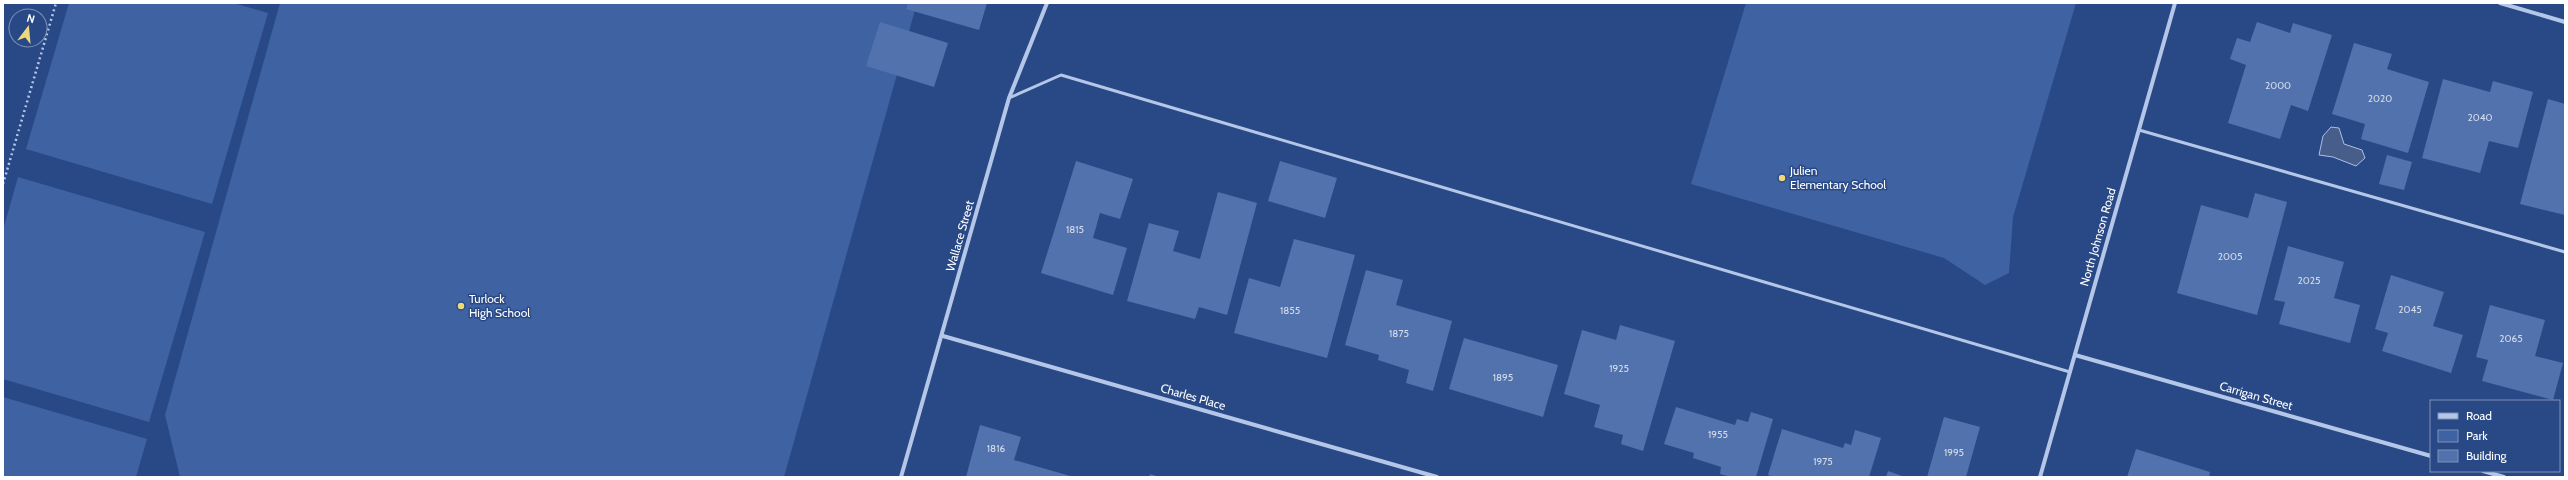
<svg xmlns="http://www.w3.org/2000/svg" width="2568" height="480" font-family="Cabin,sans-serif">
  <style>
    .green { fill: #3e62a2 }
    .water { fill: #475e8a; stroke: #a9c0e8 }
    .building { fill: #5172ad }
    .lines { fill: none; stroke-linecap: round; stroke-linejoin: round }
    .path { stroke: #b4c7e8; stroke-width: 2.5; stroke-dasharray: 2 3; stroke-linecap: butt }
    .lane { stroke: #b4c7e8; stroke-width: 3 }
    .street { stroke: #b4c7e8; stroke-width: 4 }
    .poi-dot { fill: #efd87b; stroke: #294986; stroke-width: 1.5 }
    .labels { text-anchor: middle; stroke-width: 3; stroke-linejoin: round; paint-order: stroke }
    .number-label { font-size: 10px; fill: #d4dcea }
    .poi-label { font-size: 12px; fill: #fff; stroke: #294986; text-anchor: start }
    .street-label { font-size: 12px; fill: #fff; stroke: #294986 }
  </style>
  <rect width="100%" height="100%" fill="#294986"/>
  <g class="green">
    <polygon points="69,3 233,3 268,13 212,204 26,149"/>
    <polygon points="280,3 917,3 784,477 180,477 165,415"/>
    <polygon points="1746,3 2076,3 2013,217 2009,273 1985,285 1944,258 1691,184"/>
    <polygon points="18,177 205,232 149,422 3,379 3,230"/>
    <polygon points="3,397 147,439 136,477 3,477"/>
  </g>
  <polygon class="water" points="2331,127 2339,128 2344,144 2362,150 2365,158 2356,166 2333,157 2319,155 2323,136"/>
  <g class="building">
    <polygon points="908,3 987,3 979,30 906,9"/>
    <polygon points="880,22 948,43 934,87 866,66"/>
    <polygon points="2257,22 2290,33 2293,23 2332,35 2308,111 2291,105 2280,139 2228,123 2246,65 2230,59 2237,38 2250,42"/>
    <polygon points="2354,43 2392,54 2387,69 2429,82 2408,153 2361,139 2365,124 2332,114"/>
    <polygon points="2443,79 2490,92 2493,81 2533,92 2518,148 2489,141 2480,173 2422,158"/>
    <polygon points="2548,99 2565,104 2565,215 2520,204"/>
    <polygon points="2387,155 2412,162 2404,190 2379,184"/>
    <polygon points="1076,161 1133,179 1120,219 1100,213 1093,238 1127,248 1113,295 1041,273"/>
    <polygon points="1280,161 1337,178 1325,218 1268,201"/>
    <polygon points="1218,192 1257,203 1227,315 1199,307 1195,319 1127,301 1149,223 1179,231 1173,251 1200,259"/>
    <polygon points="2255,193 2287,202 2257,315 2177,293 2201,205 2248,218"/>
    <polygon points="1294,239 1355,255 1327,358 1234,333 1249,278 1280,287"/>
    <polygon points="2288,246 2344,262 2334,298 2360,305 2350,343 2279,324 2285,302 2274,300"/>
    <polygon points="1366,270 1403,280 1396,305 1452,321 1433,391 1406,383 1409,370 1378,360 1379,355 1345,345"/>
    <polygon points="2391,275 2444,292 2433,326 2463,335 2451,373 2382,351 2388,333 2375,329"/>
    <polygon points="2490,305 2545,320 2535,356 2563,363 2553,400 2482,381 2488,360 2476,357"/>
    <polygon points="1620,325 1675,341 1643,451 1621,444 1623,435 1594,427 1600,405 1564,394 1582,330 1616,340"/>
    <polygon points="1464,338 1558,365 1543,417 1449,389"/>
    <polygon points="1676,407 1735,425 1737,419 1748,422 1751,412 1773,419 1756,477 1731,477 1720,474 1721,467 1693,458 1694,453 1664,444"/>
    <polygon points="1944,417 1980,427 1966,477 1927,477"/>
    <polygon points="980,425 1021,437 1014,460 1074,477 966,477"/>
    <polygon points="1782,429 1843,448 1845,443 1851,445 1855,430 1881,438 1869,477 1775,477 1768,475"/>
    <polygon points="2136,449 2210,472 2209,477 2127,477"/>
    <polygon points="1888,471 1905,477 1886,477"/>
    <polygon points="1150,474 1159,477 1149,477"/>
  </g>
  <g class="lines">
    <polyline class="path" points="3,184 56,3"/>
    <g class="lane">
      <polyline points="1009,98 1061,75 2070,372"/>
      <polyline points="2139,130 2565,252"/>
    </g>
    <g class="street">
      <polyline points="2500,3 2565,22"/>
      <polyline points="943,336 1437,477"/>
      <polyline points="2075,355 2431,456"/>
      <polyline points="2483,471 2504,477"/>
      <polyline points="901,477 1009,98 1047,3"/>
      <polyline points="2040,477 2175,3"/>
    </g>
  </g>
  <g class="poi-dot">
    <circle cx="1782" cy="178" r="4"/>
    <circle cx="461" cy="306" r="4"/>
  </g>
  <g class="labels">
    <g class="number-label">
      <text x="2278" y="89">2000</text>
      <text x="2380" y="102">2020</text>
      <text x="2480" y="121">2040</text>
      <text x="1075" y="233">1815</text>
      <text x="2230" y="260">2005</text>
      <text x="2309" y="284">2025</text>
      <text x="2410" y="313">2045</text>
      <text x="1290" y="314">1855</text>
      <text x="1399" y="337">1875</text>
      <text x="2511" y="342">2065</text>
      <text x="1619" y="372">1925</text>
      <text x="1503" y="381">1895</text>
      <text x="1718" y="438">1955</text>
      <text x="996" y="452">1816</text>
      <text x="1954" y="456">1995</text>
      <text x="1823" y="465">1975</text>
    </g>
    <g class="poi-label">
      <text x="1790" y="175">Julien<tspan x="1790" dy="14">Elementary School</tspan></text>
      <text x="469" y="303">Turlock<tspan x="469" dy="14">High School</tspan></text>
    </g>
    <g class="street-label">
      <text transform="translate(960 236) rotate(-74)" y="4">Wallace Street</text>
      <text transform="translate(2098 237) rotate(-74)" y="4">North Johnson Road</text>
      <text transform="translate(2256 396) rotate(16)" y="4">Carrigan Street</text>
      <text transform="translate(1193 397) rotate(16)" y="4">Charles Place</text>
    </g>
  </g>
  <rect width="2568" height="480" fill="none" stroke="#ffffff" stroke-width="8"/>
  <rect x="2430" y="400" width="130" height="72" fill="#294986" stroke="#7f92b6"/>
  <rect x="2438" y="413" width="20" height="6" fill="#b4c7e8" stroke="#7f92b6"/>
  <text x="2466" y="420" font-size="12" fill="#ffffff">Road</text>
  <rect x="2438" y="430" width="20" height="12" fill="#3e62a2" stroke="#7f92b6"/>
  <text x="2466" y="440" font-size="12" fill="#ffffff">Park</text>
  <rect x="2438" y="450" width="20" height="12" fill="#5172ad" stroke="#7f92b6"/>
  <text x="2466" y="460" font-size="12" fill="#ffffff">Building</text>
  <g transform="translate(28 28) rotate(16)"><circle r="19" fill="#294986" stroke="#7f92b6"/>
  <path d="M0-3L7 15L0 10L-7 15Z" fill="#efd87b"/>
  <text y="-6" font-size="11" font-weight="bold" text-anchor="middle" fill="#ffffff">N</text>
  </g>
</svg>
